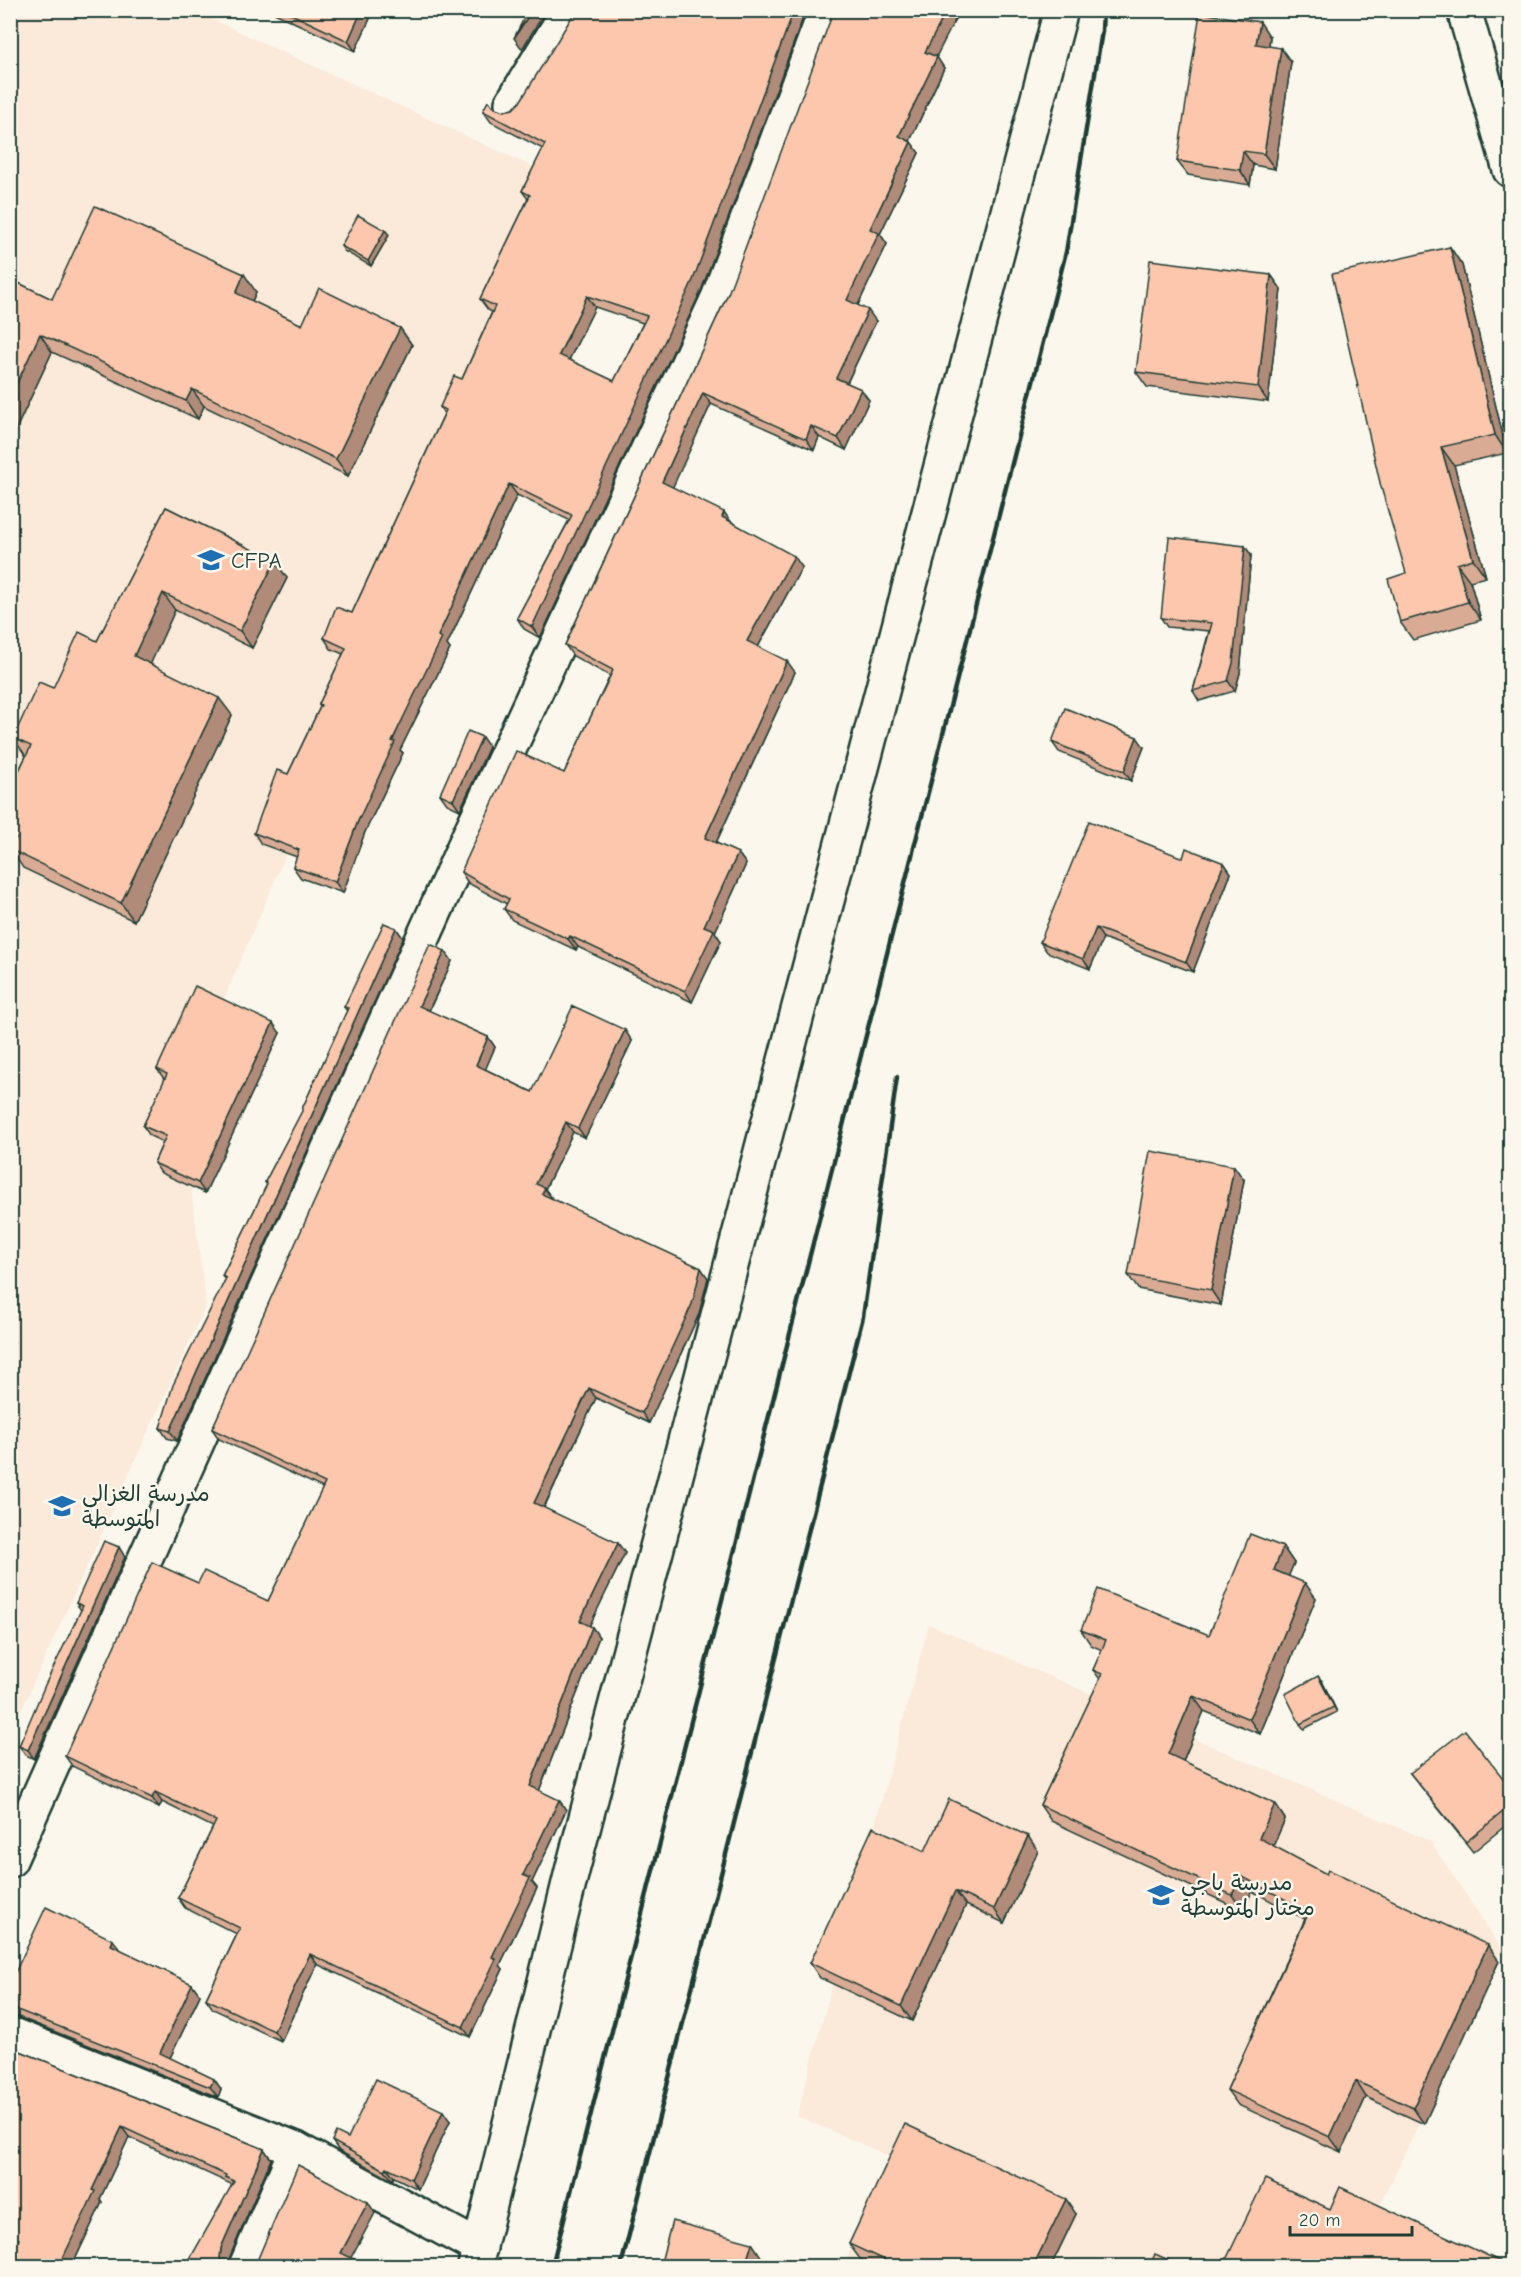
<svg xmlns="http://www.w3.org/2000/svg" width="1521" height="2277" font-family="'Comic Neue','Playpen Sans Arabic',sans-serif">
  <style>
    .built { fill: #fbe9d9 }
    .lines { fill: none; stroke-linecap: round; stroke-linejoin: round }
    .minor-casing { stroke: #1f3d34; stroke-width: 38 }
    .major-casing { stroke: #1f3d34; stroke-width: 38 }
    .minor { stroke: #fbf7ec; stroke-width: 33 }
    .major { stroke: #fbf7ec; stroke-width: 33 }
    .rail { stroke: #1f3d34; stroke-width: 4.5 }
    .wall { fill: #d9ab95; stroke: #1f3d34; stroke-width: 1.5; fill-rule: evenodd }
    .shaded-wall { fill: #b08b79; stroke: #1f3d34; stroke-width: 1.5 }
    .building { fill: #fcc7ad; stroke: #1f3d34; stroke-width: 1.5; fill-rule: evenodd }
    .labels { text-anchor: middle; stroke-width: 5; stroke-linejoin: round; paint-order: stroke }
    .poi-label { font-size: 22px; fill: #1f3d34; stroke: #fbf7ec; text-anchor: start }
  </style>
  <rect width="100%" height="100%" fill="#fbf7ec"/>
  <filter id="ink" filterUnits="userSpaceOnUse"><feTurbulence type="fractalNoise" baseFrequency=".0167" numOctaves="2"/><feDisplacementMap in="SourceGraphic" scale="12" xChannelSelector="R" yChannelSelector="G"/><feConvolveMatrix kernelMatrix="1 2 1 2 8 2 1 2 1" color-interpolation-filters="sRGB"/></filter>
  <g filter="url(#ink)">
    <g class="built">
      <polygon points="11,11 194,11 572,185 180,1102 206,1305 22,1708 11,1723"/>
      <polygon points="929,1624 1430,1841 1502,1949 1351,2266 843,2266 896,2159 797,2116"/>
    </g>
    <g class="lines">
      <g class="minor-casing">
        <g id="minor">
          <polyline points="512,103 569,10"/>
          <polyline points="10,1860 467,840 718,298 826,10"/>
          <polyline points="10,2034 296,2149 480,2248"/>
          <polyline points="246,2266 296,2149"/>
          <polyline points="475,2266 572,1871 1061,10"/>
        </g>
      </g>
      <g class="major-casing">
        <polyline id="major" points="1464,10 1510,170"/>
      </g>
      <use href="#minor" class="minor"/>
      <use href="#major" class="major"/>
      <g class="rail">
        <polyline points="552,2266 1066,252 1102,31 1103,10"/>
        <polyline points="621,2266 863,1317 897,1077"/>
      </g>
    </g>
    <g class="wall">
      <polygon points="268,10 374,10 355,51"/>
      <polygon points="1270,37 1269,46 1291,62 1275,169 1253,165 1250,185 1188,175 1177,161"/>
      <polygon points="936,57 944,68 910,141 919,153 880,234 887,244 858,305 876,321 847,383 869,400 846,450 819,437 814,450 711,404 672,487 732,522 802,567 758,647 795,672 716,843 738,853 746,864 715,932 721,941 692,1002 578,947 576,950 512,920 504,909 507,904 468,883 461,872 564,773 610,676 573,656 565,645 728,294"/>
      <path d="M 495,108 L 504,111 L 513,109 L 701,291 L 540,638 L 524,629 L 517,618 L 569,520 L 517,495 L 447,645 L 450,649 L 400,750 L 403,753 L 365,832 L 343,893 L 301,878 L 293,867 L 297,857 L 261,844 L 254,833 L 288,774 L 320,707 L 319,704 L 343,654 L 331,649 L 324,638 L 352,613 L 444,414 L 440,407 L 462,379 L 492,312 L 488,310 L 480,299 L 528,199 L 522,191 L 543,149 L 491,122 L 483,111 ZM 595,307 L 643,323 L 614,381 L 569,360 Z"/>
      <polygon points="385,230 389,235 371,266 344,251 341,246"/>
      <polygon points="1450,247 1462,265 1507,453 1454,465 1486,577 1470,581 1481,620 1413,640 1400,622 1406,573"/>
      <polygon points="1271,275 1281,289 1268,402 1147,387 1136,372"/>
      <polygon points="10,279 52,299 256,292 252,301 302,325 400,328 412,345 348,476 204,406 198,419 52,352 10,442"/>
      <polygon points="166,507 275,561 287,578 252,648 175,610 150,664 232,715 134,921 23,868 11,850 12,848 10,847 10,789 26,756 13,738 53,688 97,641"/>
      <polygon points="1251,555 1240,673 1235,691 1199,701 1193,691 1209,631 1167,627 1161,618"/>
      <polygon points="1052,742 1144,747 1131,781 1059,752"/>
      <polygon points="489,747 460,810 447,804 440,794"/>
      <polygon points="1183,858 1224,863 1231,873 1193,972 1103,938 1090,969 1047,952 1040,942"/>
      <polygon points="396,928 403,938 177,1441 167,1438 160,1428 225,1280 222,1276 267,1185 265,1182 303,1110 302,1109 347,1011 344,1007"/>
      <polygon points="445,951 452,961 429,1011 488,1037 495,1047 485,1069 532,1092 632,1041 585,1138 573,1132 545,1189 551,1198 708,1278 699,1314 649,1423 596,1398 544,1508 625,1553 589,1626 592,1627 599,1637 539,1791 559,1800 566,1810 532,1882 537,1888 500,1965 503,1969 470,2037 317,1964 281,2041 213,2009 206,1999 237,1934 185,1908 178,1898 213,1827 162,1802 159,1808 72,1766 65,1756 198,1583 268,1601 323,1488 219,1439 212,1429"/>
      <polygon points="280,1033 205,1193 161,1173 154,1163 163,1142 150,1136 143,1126 165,1080 157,1069"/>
      <polygon points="1244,1180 1221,1305 1138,1289 1128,1275"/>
      <polygon points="1283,1547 1294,1563 1288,1576 1316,1598 1260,1734 1204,1711 1183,1761 1275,1804 1285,1819 1273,1846 1326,1874 1499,1961 1424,2124 1366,2097 1341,2152 1238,2105 1227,2090 1305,1919 1252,1891 1243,1911 1051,1821 1040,1805 1100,1679 1093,1670 1102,1650 1091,1645 1081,1630 1209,1635"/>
      <polygon points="125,1557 34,1759 26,1755 19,1746 81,1610 76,1603"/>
      <polygon points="1322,1681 1337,1712 1304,1729 1300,1724"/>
      <polygon points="1410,1773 1510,1787 1510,1822 1473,1852"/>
      <polygon points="925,1851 1038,1851 1004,1923 966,1905 912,2021 820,1978 810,1963"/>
      <polygon points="121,1950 192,1984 200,1995 170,2058 214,2079 221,2089 218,2097 16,2016 10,2016 10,1980"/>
      <polygon points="10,2047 264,2149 271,2159 229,2259 228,2266 186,2266 232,2186 231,2184 129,2137 100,2199 102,2202 72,2266 10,2266 16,2244 10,2242"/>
      <polygon points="450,2121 418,2189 394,2177 392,2180 339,2151 332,2141"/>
      <polygon points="1076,2214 1051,2266 876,2266 860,2259 849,2244"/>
    </g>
    <g class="shaded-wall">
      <polygon points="362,10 374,10 355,51 348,41"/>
      <polygon points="532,10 546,10 522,49 514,38"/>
      <polygon points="794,10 806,10 701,291 540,638 532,627"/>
      <polygon points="947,10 960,10 933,63 925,52"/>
      <polygon points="1260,22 1270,37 1267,58 1256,44"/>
      <polygon points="1281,48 1291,62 1275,169 1264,154"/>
      <polygon points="937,57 944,68 907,147 899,136"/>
      <polygon points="911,142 919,153 880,234 887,244 855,311 847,300 870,229"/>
      <polygon points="1243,151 1253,165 1250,185 1240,170"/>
      <polygon points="385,230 389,235 371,266 368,261"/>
      <polygon points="1450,247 1462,265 1507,453 1495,435"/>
      <polygon points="244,274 256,292 248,310 236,293"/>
      <polygon points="1271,275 1281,289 1268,402 1258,387"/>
      <polygon points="587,296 595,307 566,366 559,355"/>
      <polygon points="868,310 876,321 844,389 836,378"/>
      <polygon points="400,328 412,345 348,476 336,459"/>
      <polygon points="40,334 52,352 10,442 10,398"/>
      <polygon points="192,389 204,406 198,419 186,401"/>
      <polygon points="861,389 869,400 846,450 838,438"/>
      <polygon points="703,393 711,404 670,493 662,482"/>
      <polygon points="811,426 819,437 814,450 806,439"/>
      <polygon points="1441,447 1454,465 1486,577 1473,559"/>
      <polygon points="509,484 517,495 447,645 450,649 400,750 403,753 365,832 343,893 335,882 358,821 438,636"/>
      <polygon points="724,512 732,523 722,517"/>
      <polygon points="1245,546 1251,555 1240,673 1235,691 1228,681"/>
      <polygon points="794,556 802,567 755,652 747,641"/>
      <polygon points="275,561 287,578 252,648 240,631"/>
      <polygon points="1457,564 1470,581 1481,620 1468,602"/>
      <polygon points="163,593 175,610 146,674 134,656"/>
      <polygon points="787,661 795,672 713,849 705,838"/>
      <polygon points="219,698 232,715 134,921 121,903"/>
      <polygon points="482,737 489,747 460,810 453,800"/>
      <polygon points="1137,737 1144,747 1131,781 1124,771"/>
      <polygon points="738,853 746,864 715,932 721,941 692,1002 685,991 704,926"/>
      <polygon points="1224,863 1231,873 1193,972 1186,962"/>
      <polygon points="396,928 403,938 177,1441 170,1431"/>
      <polygon points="1096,928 1103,938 1090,969 1083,959"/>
      <polygon points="570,936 578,947 576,950 568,939"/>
      <polygon points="445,951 452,961 426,1016 419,1006"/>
      <polygon points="273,1023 280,1033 205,1193 198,1183"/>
      <polygon points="625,1030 632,1041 585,1138 578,1128"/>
      <polygon points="488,1037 495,1047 483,1075 476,1065"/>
      <polygon points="566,1122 573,1132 545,1189 552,1198 549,1204 536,1184"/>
      <polygon points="1234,1166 1244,1180 1221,1305 1211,1290"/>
      <polygon points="701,1268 708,1278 699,1314 649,1423 642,1413"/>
      <polygon points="10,1337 14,1342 10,1347"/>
      <polygon points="589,1388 596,1398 541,1513 534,1503"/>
      <polygon points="618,1543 625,1553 587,1631 580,1621"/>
      <polygon points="119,1547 125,1557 34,1759 28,1750"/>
      <polygon points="1283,1547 1294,1563 1285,1585 1274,1570"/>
      <polygon points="1305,1583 1316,1598 1260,1734 1249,1719"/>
      <polygon points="592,1627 599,1637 537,1796 530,1786"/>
      <polygon points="1318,1676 1322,1681 1337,1712 1334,1707"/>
      <polygon points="1193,1696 1204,1711 1179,1770 1168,1754"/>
      <polygon points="155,1792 162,1802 159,1808 152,1798"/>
      <polygon points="559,1800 566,1810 532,1882 537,1888 500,1965 503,1969 470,2037 463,2027 492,1957 523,1875"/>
      <polygon points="1275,1804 1285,1819 1270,1853 1259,1838"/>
      <polygon points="1028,1836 1038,1851 1004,1923 994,1909"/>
      <polygon points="1241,1876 1252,1891 1243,1911 1232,1895"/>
      <polygon points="955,1891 966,1905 912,2021 901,2006"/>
      <polygon points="113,1940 121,1950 111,1945"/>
      <polygon points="1488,1945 1499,1961 1424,2124 1413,2108"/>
      <polygon points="310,1954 317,1964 281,2041 274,2031"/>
      <polygon points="192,1984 200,1995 167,2064 160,2053"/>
      <polygon points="214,2079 221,2089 218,2097 210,2087"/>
      <polygon points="1356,2081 1366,2097 1341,2152 1330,2137"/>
      <polygon points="443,2111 450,2121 418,2189 411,2179"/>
      <polygon points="122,2127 129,2137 100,2199 102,2202 72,2266 59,2266 92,2190"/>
      <polygon points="264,2149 271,2159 229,2259 228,2266 224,2266 220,2258 221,2248"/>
      <polygon points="387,2167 394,2177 392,2180 385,2170"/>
      <polygon points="1066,2199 1076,2214 1051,2266 1033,2266"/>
      <polygon points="368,2202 375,2213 348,2263 341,2253"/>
      <polygon points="752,2243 762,2258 759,2266 745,2266"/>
    </g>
    <g class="building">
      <polygon points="283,10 362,10 348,41"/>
      <polygon points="528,10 532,10 514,38"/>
      <path d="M 576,10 L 794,10 L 693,280 L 532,627 L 517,618 L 572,515 L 509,484 L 438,636 L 442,638 L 392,741 L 395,742 L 358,821 L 335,882 L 293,867 L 299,850 L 254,833 L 277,770 L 288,774 L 321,705 L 319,704 L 346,648 L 324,638 L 336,607 L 352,613 L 446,410 L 440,407 L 454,376 L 462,379 L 495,306 L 480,299 L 530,195 L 522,191 L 545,144 L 483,111 L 488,101 L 495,108 L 504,111 L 513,109 L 520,102 ZM 587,296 L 647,316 L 614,381 L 559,355 Z"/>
      <polygon points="834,10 947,10 925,52 937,57 899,136 911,142 870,229 879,233 847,300 868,310 836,378 861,389 838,438 811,426 806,439 703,393 662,482 724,512 722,517 794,556 747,641 787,661 705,838 738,853 704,926 714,930 685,991 570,936 568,939 504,909 509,899 461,872 516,751 564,773 613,670 565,645 728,294"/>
      <polygon points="1200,13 1260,22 1256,44 1281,48 1264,154 1243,151 1240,170 1177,161"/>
      <polygon points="95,206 244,274 236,293 302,325 319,288 400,328 336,459 192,389 186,401 40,334 10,398 10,279 52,299"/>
      <polygon points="358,215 385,230 368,261 341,246"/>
      <polygon points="1450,247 1495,435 1441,447 1473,559 1457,564 1468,602 1400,622 1388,579 1406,573 1381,487 1332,274"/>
      <polygon points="1150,260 1271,275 1258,387 1136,372"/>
      <polygon points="166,507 275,561 240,631 163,593 134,656 219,698 121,903 11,850 16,838 10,835 10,789 31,746 13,738 39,682 53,688 79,632 97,641"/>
      <polygon points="1169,537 1245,546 1233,663 1228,681 1193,691 1212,623 1161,618"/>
      <polygon points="1065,708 1137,737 1124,771 1052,742"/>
      <polygon points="468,731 482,737 453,800 440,794"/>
      <polygon points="1089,821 1183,858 1186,848 1224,863 1186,962 1096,928 1083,959 1040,942"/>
      <polygon points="384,923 396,928 170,1431 160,1428 173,1385 226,1278 222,1276 267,1184 265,1182 303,1109 302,1109 348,1008 344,1007"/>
      <polygon points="430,944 445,951 419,1006 488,1037 476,1065 532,1092 573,1006 625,1030 578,1128 566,1122 536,1184 545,1188 542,1194 701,1268 692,1304 642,1413 589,1388 534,1503 618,1543 580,1621 592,1627 530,1786 559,1800 523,1875 530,1878 492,1957 496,1959 463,2027 310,1954 274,2031 206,1999 240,1928 178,1898 216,1821 155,1792 152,1798 65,1756 152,1562 198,1583 204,1571 268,1601 325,1483 212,1429"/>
      <polygon points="195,986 273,1023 198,1183 154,1163 166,1136 143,1126 167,1074 157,1069"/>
      <polygon points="1150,1151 1234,1166 1211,1290 1128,1275"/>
      <polygon points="1250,1534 1283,1547 1274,1570 1305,1583 1249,1719 1193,1696 1168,1754 1275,1804 1259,1838 1326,1874 1328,1870 1488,1945 1413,2108 1356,2081 1330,2137 1227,2090 1309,1912 1241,1876 1232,1895 1040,1805 1102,1674 1093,1670 1106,1640 1081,1630 1098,1589 1209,1635"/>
      <polygon points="104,1541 119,1547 28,1750 19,1746 45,1685 83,1606 76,1603"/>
      <polygon points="1510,1654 1510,1674 1502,1659"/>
      <polygon points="1318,1676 1334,1707 1300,1724 1285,1694"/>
      <polygon points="1465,1730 1510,1787 1510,1806 1466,1842 1410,1773"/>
      <polygon points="949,1799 1028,1836 994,1909 955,1891 901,2006 810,1963 873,1827 925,1851"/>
      <polygon points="46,1907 113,1940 111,1945 192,1984 160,2053 214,2079 210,2087 10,2007 10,1980 11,1981"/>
      <polygon points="10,2047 264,2149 221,2248 220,2258 224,2266 186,2266 234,2181 225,2177 226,2175 122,2127 92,2190 95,2191 59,2266 10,2266 10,2256 19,2239 10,2235"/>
      <polygon points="376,2079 443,2111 411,2179 387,2167 385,2170 332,2141 336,2132 348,2138"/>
      <polygon points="905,2124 1066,2199 1033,2266 897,2266 849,2244"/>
      <polygon points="298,2165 368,2202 341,2253 360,2262 358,2266 253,2266 256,2263"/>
      <polygon points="1265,2179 1330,2209 1340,2187 1510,2266 1223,2266"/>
      <polygon points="672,2221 752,2243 745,2266 660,2266"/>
      <polygon points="1155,2254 1182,2266 1150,2266"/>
    </g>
  </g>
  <defs>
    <g id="university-bare" transform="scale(2.07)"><path d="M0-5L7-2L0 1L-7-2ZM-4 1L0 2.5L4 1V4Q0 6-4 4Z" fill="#1f6fb2" stroke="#fbf7ec" stroke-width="2.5" paint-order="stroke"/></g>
    <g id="school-bare" transform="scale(2.07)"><path d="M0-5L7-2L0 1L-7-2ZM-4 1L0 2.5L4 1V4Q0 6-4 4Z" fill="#1f6fb2" stroke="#fbf7ec" stroke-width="2.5" paint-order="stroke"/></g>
  </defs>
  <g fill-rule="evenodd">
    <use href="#university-bare" x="211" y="560"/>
    <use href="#school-bare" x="62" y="1506"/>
    <use href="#school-bare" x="1161" y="1895"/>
  </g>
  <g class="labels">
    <g class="poi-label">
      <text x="231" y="568">CFPA</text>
      <text x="82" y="1501">مدرسة الغزالي<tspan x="82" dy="25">المتوسطة</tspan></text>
      <text x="1181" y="1890">مدرسة باجي<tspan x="1181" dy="25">مختار المتوسطة</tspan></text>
    </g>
  </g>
  <rect width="1521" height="2277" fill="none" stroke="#fbf7ec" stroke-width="36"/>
  <rect x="18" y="18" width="1485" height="2241" fill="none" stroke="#1f3d34" stroke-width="2" filter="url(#ink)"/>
  <path d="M1290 2226v9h122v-9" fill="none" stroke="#1f3d34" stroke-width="3"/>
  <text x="1299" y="2226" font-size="18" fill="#1f3d34" stroke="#fbf7ec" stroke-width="4.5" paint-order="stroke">20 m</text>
</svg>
